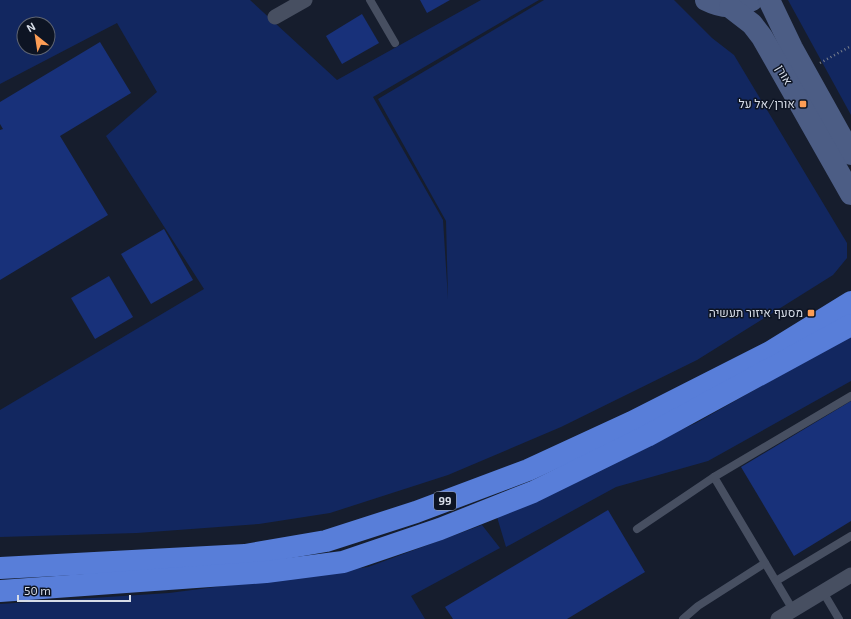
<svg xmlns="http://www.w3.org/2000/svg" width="851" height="619" font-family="'Exo 2',Heebo,sans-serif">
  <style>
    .green { fill: #122760; fill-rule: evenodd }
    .building { fill: #18317a }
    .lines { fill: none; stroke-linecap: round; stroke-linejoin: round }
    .path { stroke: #7a808d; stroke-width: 2.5; stroke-dasharray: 1 3; stroke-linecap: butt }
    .lane { stroke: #474f61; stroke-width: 8 }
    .street { stroke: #474f61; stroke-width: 15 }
    .secondary { stroke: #4c5d85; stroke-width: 22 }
    .highway { stroke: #587ed9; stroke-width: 22 }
    .poi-dot { fill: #fd9d55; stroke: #0d1423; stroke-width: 1.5 }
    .labels { text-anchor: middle; stroke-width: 3; stroke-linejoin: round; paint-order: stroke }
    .shield { fill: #0d1423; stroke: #9aa1ad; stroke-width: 1 }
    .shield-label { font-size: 11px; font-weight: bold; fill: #d7dde8 }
    .street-label { font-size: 12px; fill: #d7dde8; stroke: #0d1423 }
    .poi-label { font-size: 12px; fill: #d7dde8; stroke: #0d1423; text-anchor: end }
  </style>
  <rect width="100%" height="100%" fill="#161d2d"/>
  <g class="green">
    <path d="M 0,0 L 250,0 L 337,80 L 481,0 L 539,0 L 373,97 L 443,220 L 448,299 L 446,221 L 378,99 L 544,0 L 674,0 L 712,38 L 734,55 L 847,243 L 847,258 L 833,275 L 697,360 L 561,427 L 448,475 L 330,513 L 259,524 L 137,533 L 0,537 L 0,410 L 204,289 L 106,136 L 157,92 L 117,23 L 0,84 ZM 24,24 L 48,24 L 48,48 L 24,48 Z"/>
    <polygon points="788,0 851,0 851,115"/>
    <polygon points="851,335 851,381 708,461 616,487 506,547 497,517 618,458 696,423"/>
    <polygon points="482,525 500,548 411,596 425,619 0,619 0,604 169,593 368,567"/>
  </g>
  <g class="building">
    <polygon points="420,0 450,0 427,13"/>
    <polygon points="362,14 379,43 342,64 326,36"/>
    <polygon points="100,42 131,93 60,136 108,215 0,280 0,130 3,129 0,124 0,102"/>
    <polygon points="164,229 193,280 151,304 121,254"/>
    <polygon points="109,276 133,317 95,339 71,298"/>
    <polygon points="851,401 851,521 794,556 741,467"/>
    <polygon points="608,510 645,572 567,619 453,619 445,607"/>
  </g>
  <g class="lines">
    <polyline class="path" points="820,63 851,46"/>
    <g class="lane">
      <polyline points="370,0 395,43"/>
      <polyline points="714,477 793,610"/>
      <polyline points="637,529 714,477 851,396"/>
      <polyline points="776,581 851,536"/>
      <polyline points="823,592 839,619"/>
      <polyline points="683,619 698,606 765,563"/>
    </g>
    <g class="street">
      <polyline points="275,17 305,0"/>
      <polyline points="778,619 851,575"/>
    </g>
    <g class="secondary">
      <path d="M 706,0 C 722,8 735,9 752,0"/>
      <polyline points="769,0 792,48 851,154"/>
      <polyline points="730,7 752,24 762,37 851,194"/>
    </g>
    <g class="highway">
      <polyline points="0,568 245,555 326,541 416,512 528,470 632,422 770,352 851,302"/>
      <polyline points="0,591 266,572 343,562 440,529 533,492 647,436 851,325"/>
    </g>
  </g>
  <g class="poi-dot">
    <rect x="799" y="100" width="8" height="8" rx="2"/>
    <rect x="807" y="309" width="8" height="8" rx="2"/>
  </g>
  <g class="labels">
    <rect class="shield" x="434" y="492" width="22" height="18" rx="3"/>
    <g class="shield-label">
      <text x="445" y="505">99</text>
    </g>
    <g class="street-label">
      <text transform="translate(784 75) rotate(60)" y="4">אורן</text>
    </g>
    <g class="poi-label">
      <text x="795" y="108">אורן/אל על</text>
      <text x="803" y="317">מסעף איזור תעשיה</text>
    </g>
  </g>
  <g transform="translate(36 36) rotate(330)"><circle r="19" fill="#0d1423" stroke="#5e6472"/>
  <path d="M0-3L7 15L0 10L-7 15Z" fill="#fd9d55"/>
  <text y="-6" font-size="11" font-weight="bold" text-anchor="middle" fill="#d7dde8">N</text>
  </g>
  <path d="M18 595v6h112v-6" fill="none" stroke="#d7dde8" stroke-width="2"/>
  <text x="24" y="595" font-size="12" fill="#d7dde8" stroke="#0d1423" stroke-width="3" paint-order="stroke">50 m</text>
</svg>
